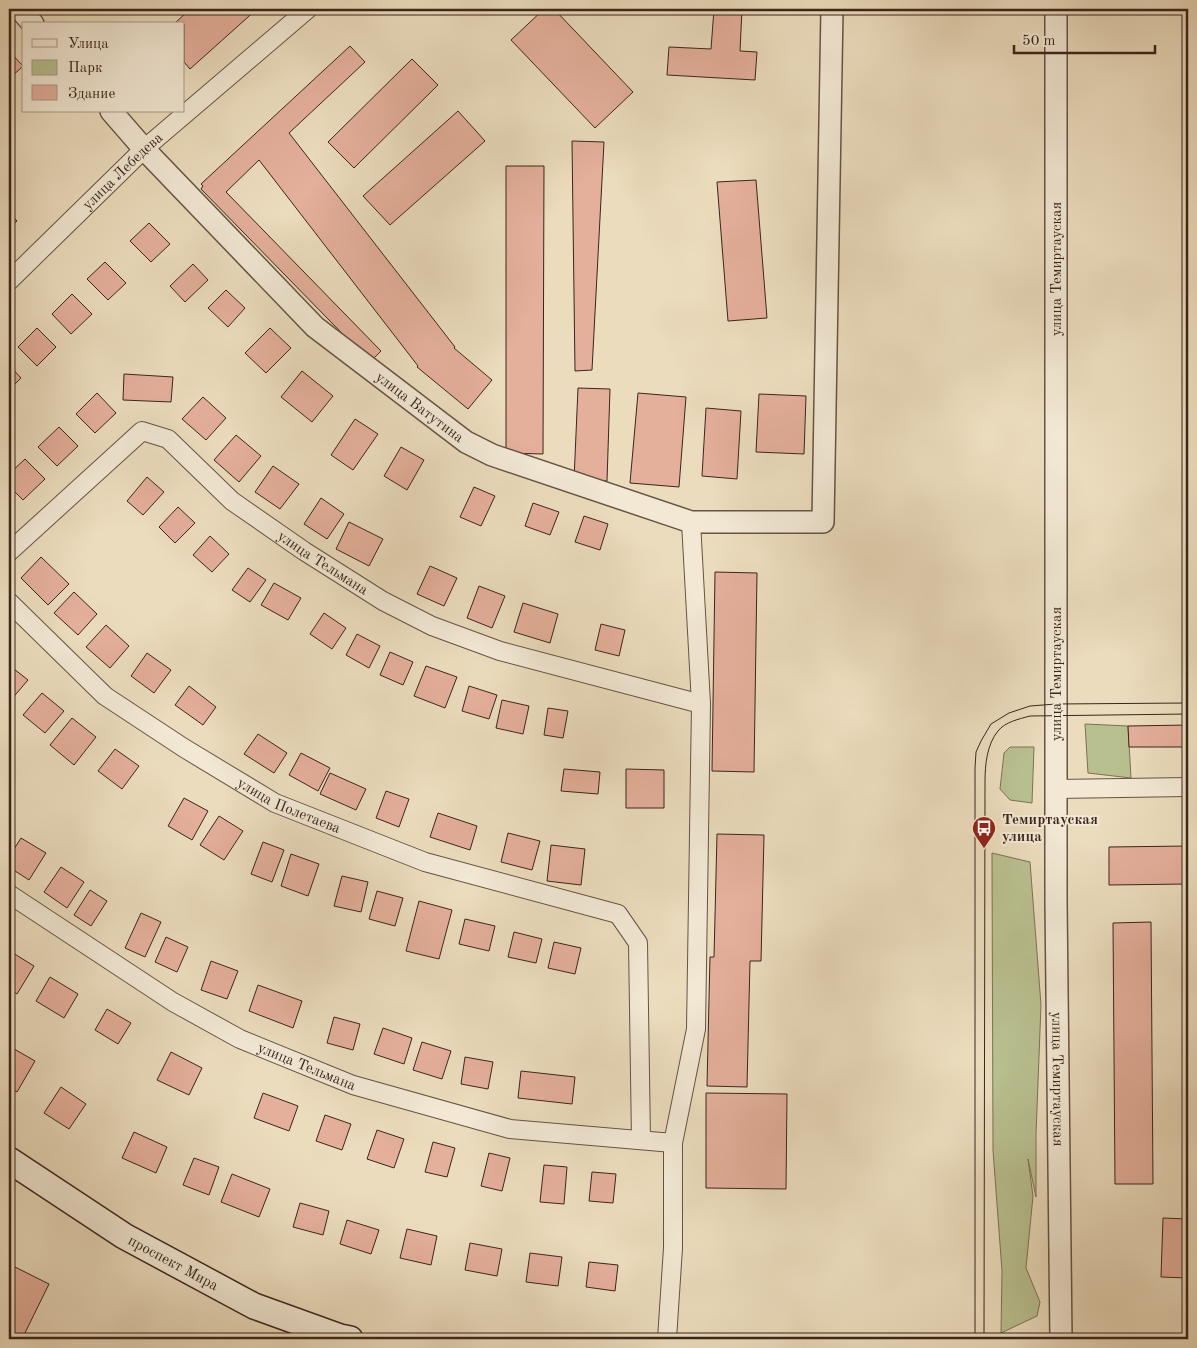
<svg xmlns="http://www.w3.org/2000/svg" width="1197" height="1348" font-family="'Old Standard TT',serif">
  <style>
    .green { fill: #b9c090; stroke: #7a7256 }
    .building { fill: #e4af9b; stroke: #3b251c }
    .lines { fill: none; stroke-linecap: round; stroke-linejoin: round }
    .minor-casing { stroke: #675344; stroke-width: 20 }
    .tertiary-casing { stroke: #675344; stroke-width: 24 }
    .secondary-casing { stroke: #3b251c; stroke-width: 28 }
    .minor { stroke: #f2e8d4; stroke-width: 18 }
    .tertiary { stroke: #f2e8d4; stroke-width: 21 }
    .secondary { stroke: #f2e8d4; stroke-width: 25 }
    .tram { stroke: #3b251c; stroke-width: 1 }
    .labels { text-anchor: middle; stroke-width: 4; stroke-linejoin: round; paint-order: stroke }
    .street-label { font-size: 15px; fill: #3b251c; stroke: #f2e8d4 }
    .poi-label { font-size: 15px; font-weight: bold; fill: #3b251c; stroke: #f2e8d4; text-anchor: start }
  </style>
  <rect width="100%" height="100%" fill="#ebdcbd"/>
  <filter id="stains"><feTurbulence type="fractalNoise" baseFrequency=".004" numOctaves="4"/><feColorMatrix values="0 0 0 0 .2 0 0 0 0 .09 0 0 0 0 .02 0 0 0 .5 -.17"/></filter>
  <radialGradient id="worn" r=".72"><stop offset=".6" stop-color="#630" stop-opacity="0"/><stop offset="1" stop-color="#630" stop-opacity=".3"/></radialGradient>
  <g class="green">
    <polygon points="1085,724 1128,726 1131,778 1088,773"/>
    <polygon points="1010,747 1034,747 1032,803 1010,800 1000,789 1004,753"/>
    <polygon points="992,853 1030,862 1041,1005 1036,1134 1036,1197 1028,1159 1033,1196 1026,1268 1040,1302 1037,1316 1001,1333 1002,1271 993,1150"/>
  </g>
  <g class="building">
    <polygon points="190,9 257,9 190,69 184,62 184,24 174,24"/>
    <polygon points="544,9 554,9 633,92 595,128 511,40"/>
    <polygon points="714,9 742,9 740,51 757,52 755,80 667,75 669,47 711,49"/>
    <polygon points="350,46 365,62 289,133 455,347 454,348 492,380 468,409 417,367 418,366 259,160 226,192 381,351 370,362 201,189 203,186 201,184"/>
    <polygon points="9,51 23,66 9,79"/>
    <polygon points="412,59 438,85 354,168 328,142"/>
    <polygon points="458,111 485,141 390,225 363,196"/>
    <polygon points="572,141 604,142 592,370 575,371"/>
    <polygon points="506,166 544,166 543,454 506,453"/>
    <polygon points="756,180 767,318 728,321 717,182"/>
    <polygon points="9,212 17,221 9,228"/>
    <polygon points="149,223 170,244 151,262 130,241"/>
    <polygon points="105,262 126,283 108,300 87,279"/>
    <polygon points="193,264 208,280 185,302 170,286"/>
    <polygon points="226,290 245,308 228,327 208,308"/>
    <polygon points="72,294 92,314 71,334 52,314"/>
    <polygon points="37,328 56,347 37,366 18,347"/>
    <polygon points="270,328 291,348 266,373 245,353"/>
    <polygon points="9,365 21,378 9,390"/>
    <polygon points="302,371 333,396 312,422 281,397"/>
    <polygon points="124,374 173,377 171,402 123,400"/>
    <polygon points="578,388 610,389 607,481 574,480"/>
    <polygon points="97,393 116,413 95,433 76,414"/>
    <polygon points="638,393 686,397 679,487 630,483"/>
    <polygon points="759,394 806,396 804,454 756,452"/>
    <polygon points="203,397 226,418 206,440 182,419"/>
    <polygon points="706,408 741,411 737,479 702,476"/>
    <polygon points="355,419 378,434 353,470 331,455"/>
    <polygon points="59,427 78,446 57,466 38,447"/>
    <polygon points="236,435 261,456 239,482 214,460"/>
    <polygon points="401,447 424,460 407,490 384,476"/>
    <polygon points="25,459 45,479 23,500 9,486 9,474"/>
    <polygon points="273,466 299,484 280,509 255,492"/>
    <polygon points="147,477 164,492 143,515 127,501"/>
    <polygon points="474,487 495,496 481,526 460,517"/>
    <polygon points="321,498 344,514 327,539 304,524"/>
    <polygon points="533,503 559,512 550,535 525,526"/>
    <polygon points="178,507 195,523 175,543 159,527"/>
    <polygon points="584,516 608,524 600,550 575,542"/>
    <polygon points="349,522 383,539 369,566 336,549"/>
    <polygon points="210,536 229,554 212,572 193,555"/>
    <polygon points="41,557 69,584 48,605 21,578"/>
    <polygon points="430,566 457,578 444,606 417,594"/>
    <polygon points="248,568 266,580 250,602 232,590"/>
    <polygon points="715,572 757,573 754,772 712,771"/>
    <polygon points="274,583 301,598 288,620 261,605"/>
    <polygon points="479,586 505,596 492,628 467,618"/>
    <polygon points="74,592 97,614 78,635 54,613"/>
    <polygon points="523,603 558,614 550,643 514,632"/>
    <polygon points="324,613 346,628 332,649 310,634"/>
    <polygon points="601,624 625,630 619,656 595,650"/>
    <polygon points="106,625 129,646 110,668 86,647"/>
    <polygon points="357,634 380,646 369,668 346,655"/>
    <polygon points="390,652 413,662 403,685 380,675"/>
    <polygon points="147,653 171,670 154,693 131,676"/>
    <polygon points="9,665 28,680 10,701 9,699"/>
    <polygon points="426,666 457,677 445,708 414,696"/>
    <polygon points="189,686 216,707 203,725 175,705"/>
    <polygon points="469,686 497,695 489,719 462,711"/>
    <polygon points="42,693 64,711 45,733 23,715"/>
    <polygon points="502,700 529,706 523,734 496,728"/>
    <polygon points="548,708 568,711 563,738 544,735"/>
    <polygon points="72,718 96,737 74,765 50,745"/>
    <polygon points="1188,725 1188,747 1129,747 1128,726"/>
    <polygon points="258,734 287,753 274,773 244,754"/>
    <polygon points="115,749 139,766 122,789 98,771"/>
    <polygon points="301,753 330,768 318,791 289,775"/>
    <polygon points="564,769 600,772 598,794 561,791"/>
    <polygon points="626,769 664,770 664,808 626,808"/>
    <polygon points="330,773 366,789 356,810 320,794"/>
    <polygon points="386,791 409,799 399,827 376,818"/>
    <polygon points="184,798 208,811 192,840 168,826"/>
    <polygon points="438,813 477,826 470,850 430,837"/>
    <polygon points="219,816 243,831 224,860 200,845"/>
    <polygon points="508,833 540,841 532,870 501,862"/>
    <polygon points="717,834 764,835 761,961 750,961 747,1087 707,1086 710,957 714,957"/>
    <polygon points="21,838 46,853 29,880 9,867 9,857"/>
    <polygon points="263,842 284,850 272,882 251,874"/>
    <polygon points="551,845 585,849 581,885 547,881"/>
    <polygon points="1188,846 1188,884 1109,885 1109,847"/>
    <polygon points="291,854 319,864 308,896 281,886"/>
    <polygon points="61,867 84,882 67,908 44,892"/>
    <polygon points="342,876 368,882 361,912 334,906"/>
    <polygon points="90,890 107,901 91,926 74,915"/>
    <polygon points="377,891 403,898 395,926 369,919"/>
    <polygon points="419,901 452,910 439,959 406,951"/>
    <polygon points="141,913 161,922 145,957 125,948"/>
    <polygon points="465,919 495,926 489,951 459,944"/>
    <polygon points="1151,922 1153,1184 1115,1184 1113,923"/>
    <polygon points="514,932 542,939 536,963 508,957"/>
    <polygon points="166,937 188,947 177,972 155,962"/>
    <polygon points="554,942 581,948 575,974 548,968"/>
    <polygon points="13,953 34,966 17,994 9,989 9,960"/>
    <polygon points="211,961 238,971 227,999 201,990"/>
    <polygon points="50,977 78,994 64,1018 36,1001"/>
    <polygon points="258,985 302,1001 293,1028 249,1011"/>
    <polygon points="107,1009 131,1023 118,1044 95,1030"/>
    <polygon points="334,1017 360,1024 353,1050 327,1043"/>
    <polygon points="383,1028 412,1038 404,1064 374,1054"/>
    <polygon points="422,1042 451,1051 442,1079 413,1070"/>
    <polygon points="9,1046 35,1061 17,1092 9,1088"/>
    <polygon points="171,1052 202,1068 189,1095 157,1080"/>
    <polygon points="465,1057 493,1062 488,1089 461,1084"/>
    <polygon points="521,1071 575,1077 572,1104 518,1098"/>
    <polygon points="61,1087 86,1104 69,1129 44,1113"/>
    <polygon points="263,1093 298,1106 289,1131 254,1118"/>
    <polygon points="706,1093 787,1094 786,1189 706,1188"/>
    <polygon points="325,1115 351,1124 342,1150 316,1141"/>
    <polygon points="377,1130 404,1139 394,1168 367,1159"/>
    <polygon points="134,1132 167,1147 156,1173 122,1158"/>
    <polygon points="433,1142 455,1148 447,1177 425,1172"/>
    <polygon points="489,1153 510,1158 502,1191 481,1186"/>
    <polygon points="194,1158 219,1167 209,1195 183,1185"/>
    <polygon points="544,1165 567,1167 564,1204 540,1202"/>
    <polygon points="592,1172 616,1174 613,1203 589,1201"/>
    <polygon points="232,1174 270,1189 259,1217 221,1202"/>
    <polygon points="300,1203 329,1211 323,1235 293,1227"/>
    <polygon points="1163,1218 1188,1219 1188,1278 1161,1277"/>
    <polygon points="347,1220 379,1230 371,1254 340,1244"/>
    <polygon points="407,1229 437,1236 431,1265 400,1258"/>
    <polygon points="470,1243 502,1249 497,1276 465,1270"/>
    <polygon points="530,1253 562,1257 558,1286 526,1282"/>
    <polygon points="589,1262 618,1265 615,1291 586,1287"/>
    <polygon points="9,1264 49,1284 22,1339 9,1339"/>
  </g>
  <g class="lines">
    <g class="minor-casing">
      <g id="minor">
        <path id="s1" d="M 9,281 L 144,149 L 308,9"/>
        <path id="s2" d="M 9,552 L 142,431 L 168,439 L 232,501 L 304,551 L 383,601 L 432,626 L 500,651 L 701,704"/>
        <path id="s3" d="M 9,602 L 105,696 L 184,748 L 275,803 L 425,862 L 618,914 L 638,943 L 641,1140"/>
        <polyline points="1056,789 1188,787"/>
        <path id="s4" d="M 9,894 L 173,1002 L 240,1039 L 353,1085 L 510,1129 L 673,1143"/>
        <polyline points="667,1339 673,1248 673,1143 696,1029 701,704 691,522"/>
      </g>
    </g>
    <g class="tertiary-casing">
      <g id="tertiary">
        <polyline points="20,9 33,24"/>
        <path id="s5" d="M 1056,9 L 1056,902 L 1061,1339"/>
        <path id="s6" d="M 111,111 L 144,149 L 315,327 L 466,442 L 492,455 L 691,522 L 823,522 L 832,9"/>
      </g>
    </g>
    <g class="secondary-casing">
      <g id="secondary">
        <path id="s7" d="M 9,1160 L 124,1236 L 254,1306 L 340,1337 L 350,1339"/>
      </g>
    </g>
    <use href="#minor" class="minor"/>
    <use href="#tertiary" class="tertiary"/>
    <use href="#secondary" class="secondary"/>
    <g class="tram">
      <polyline points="975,1339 975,768 976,752 981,741 991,724 1009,713 1030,706 1056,704 1188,703"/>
      <path d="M 984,1339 L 985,781 C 985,765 987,744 998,731 C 1005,722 1019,719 1030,716 L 1188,714"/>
    </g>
  </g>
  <defs>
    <g id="bus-pin" transform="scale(1.25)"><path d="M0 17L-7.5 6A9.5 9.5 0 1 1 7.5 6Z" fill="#8f2418" stroke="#f2e8d4"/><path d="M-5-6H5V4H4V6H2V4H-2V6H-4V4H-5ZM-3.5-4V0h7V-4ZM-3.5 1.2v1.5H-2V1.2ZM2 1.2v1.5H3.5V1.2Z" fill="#fff"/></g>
  </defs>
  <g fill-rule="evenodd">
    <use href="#bus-pin" x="984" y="828"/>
  </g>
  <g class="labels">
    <g class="street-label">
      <text dy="5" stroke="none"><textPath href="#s1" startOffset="158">улица Лебедева</textPath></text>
      <text transform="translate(1056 269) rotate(-90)" y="5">улица Темиртауская</text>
      <text dy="5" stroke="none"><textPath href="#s6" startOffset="429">улица Ватутина</textPath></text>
      <text dy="5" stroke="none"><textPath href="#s2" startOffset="406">улица Тельмана</textPath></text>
      <text transform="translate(1056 674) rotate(-90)" y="5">улица Темиртауская</text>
      <text dy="5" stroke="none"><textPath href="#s3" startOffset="349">улица Полетаева</textPath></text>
      <text dy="5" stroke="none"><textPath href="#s4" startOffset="345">улица Тельмана</textPath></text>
      <text dy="5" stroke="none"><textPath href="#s5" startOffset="1070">улица Темиртауская</textPath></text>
      <text dy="5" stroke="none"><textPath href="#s7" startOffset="194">проспект Мира</textPath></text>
    </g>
    <g class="poi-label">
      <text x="1002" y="824">Темиртауская<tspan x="1002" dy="17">улица</tspan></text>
    </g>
  </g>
  <rect width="1197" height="1348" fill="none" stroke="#ebdcbd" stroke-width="30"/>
  <rect x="10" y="10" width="1177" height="1328" fill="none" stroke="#3b251c" stroke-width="2.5"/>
  <rect x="15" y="15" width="1167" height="1318" fill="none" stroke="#3b251c"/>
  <rect x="22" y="22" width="162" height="90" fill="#f2e8d4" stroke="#a99a8a"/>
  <rect x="32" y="39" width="25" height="8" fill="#f2e8d4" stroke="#a99a8a"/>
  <text x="68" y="48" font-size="15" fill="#3b251c">Улица</text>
  <rect x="32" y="60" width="25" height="15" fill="#b9c090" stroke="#a99a8a"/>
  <text x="68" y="72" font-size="15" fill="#3b251c">Парк</text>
  <rect x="32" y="85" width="25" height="15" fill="#e4af9b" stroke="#a99a8a"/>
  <text x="68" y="98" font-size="15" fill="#3b251c">Здание</text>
  <path d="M1014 45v8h141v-8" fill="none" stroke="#3b251c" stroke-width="2.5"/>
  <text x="1022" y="45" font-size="15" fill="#3b251c" stroke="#f2e8d4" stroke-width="4" paint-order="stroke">50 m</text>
  <rect width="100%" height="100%" filter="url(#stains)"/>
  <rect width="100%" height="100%" fill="url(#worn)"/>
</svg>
